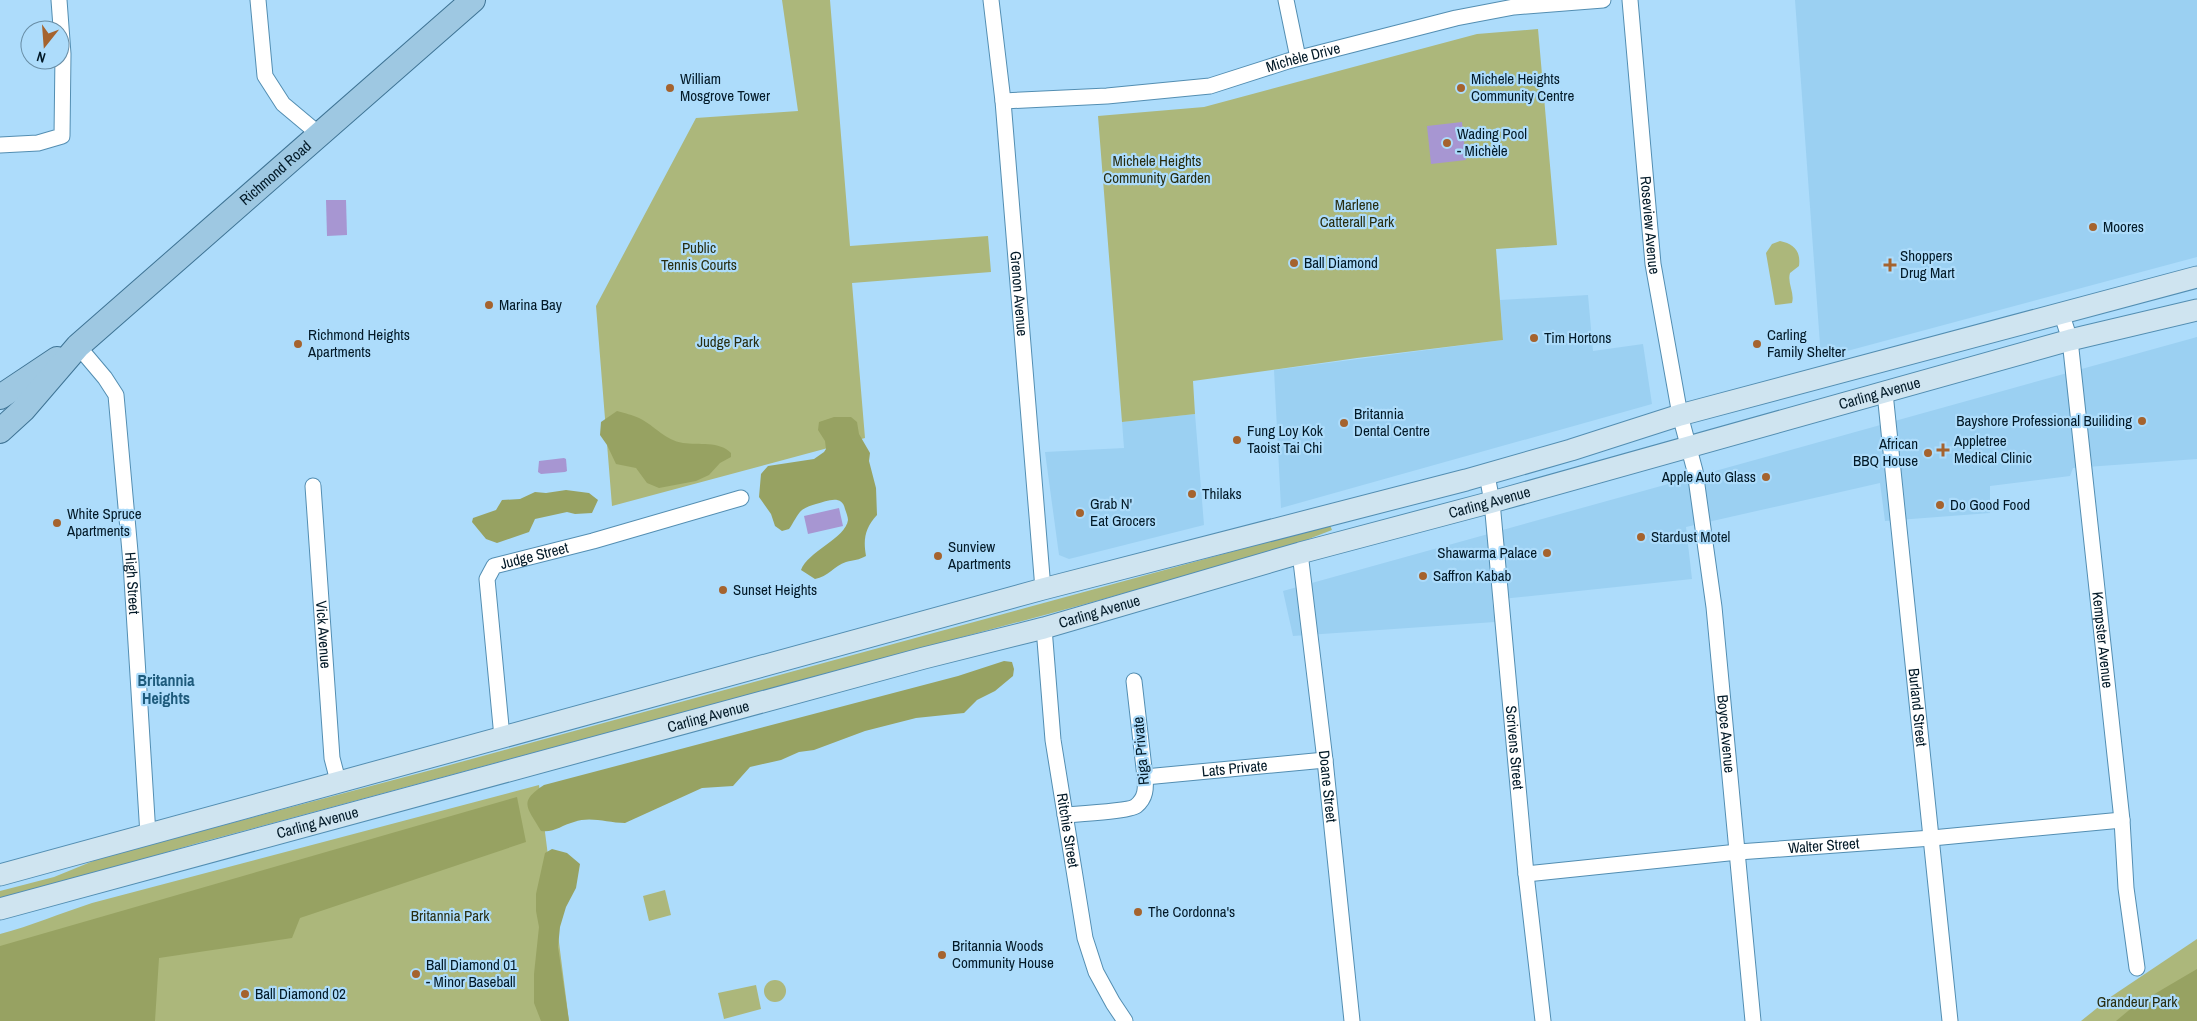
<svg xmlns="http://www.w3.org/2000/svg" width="2197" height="1021" font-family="'Archivo Narrow',sans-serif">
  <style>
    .built { fill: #9bd0f2 }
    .green { fill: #acb77b }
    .forest { fill: #97a262 }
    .water { fill: #a796d2 }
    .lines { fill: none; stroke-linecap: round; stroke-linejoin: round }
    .street-casing { stroke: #538eb2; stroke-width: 17 }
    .secondary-casing { stroke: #538eb2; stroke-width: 23 }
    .primary-casing { stroke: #3e7394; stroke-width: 26 }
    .street { stroke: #fff; stroke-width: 15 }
    .secondary { stroke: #cfe4f0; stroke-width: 21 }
    .primary { stroke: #9ec8e2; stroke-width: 24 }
    .poi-dot { fill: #a5632e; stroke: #addcfb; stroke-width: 2 }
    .labels { text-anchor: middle; stroke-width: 4.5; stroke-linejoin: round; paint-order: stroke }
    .street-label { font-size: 15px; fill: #021927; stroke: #addcfb }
    .poi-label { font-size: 15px; fill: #021927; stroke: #addcfb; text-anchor: start }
    .park-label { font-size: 15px; fill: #282d10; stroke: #addcfb }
    .neighbourhood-label { font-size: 16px; font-weight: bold; fill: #1e5b7c; stroke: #addcfb }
  </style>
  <rect width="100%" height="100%" fill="#addcfb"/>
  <g class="built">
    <polygon points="1795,0 2197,0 2197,257 1821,358"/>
    <polygon points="1588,295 1593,351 1643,344 1652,404 1281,508 1274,370 1503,340 1500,300"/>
    <polygon points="2197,337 2197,459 2073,468 2070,476 1990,486 1990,513 1885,521 1880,483 1686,527 1692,579 1492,600 1495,622 1293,636 1283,591"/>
    <polygon points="1195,414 1204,525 1069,559 1059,555 1045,452 1124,448 1122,422"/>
  </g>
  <g class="green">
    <polygon points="782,0 830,0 850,246 988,236 991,272 852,283 865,438 612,506 596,306 696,118 798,111"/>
    <polygon points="1538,29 1557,245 1496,249 1503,340 1357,358 1193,381 1195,414 1122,422 1098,116 1204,107 1477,34"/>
    <path d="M 1780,241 C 1794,244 1801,251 1799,266 L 1790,273 C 1787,283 1795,293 1792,303 L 1775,305 L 1766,253 L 1772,244 Z"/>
    <polygon points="1330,525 1332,530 1288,547 1089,603 198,843 0,901 0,891 54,877 103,857 435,769"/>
    <path d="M 539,785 L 569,1021 L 0,1021 L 0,934 C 31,926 61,913 92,903 Z"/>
    <polygon points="665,890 671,915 649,921 643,896"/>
    <polygon points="2197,939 2197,977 2144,1021 2081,1021 2112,996"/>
    <circle cx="775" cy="991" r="11"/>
    <polygon points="756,985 761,1009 724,1019 718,993"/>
  </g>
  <g class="forest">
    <path d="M 617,411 C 624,413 633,415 639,418 C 655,426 665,440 683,443 C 698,445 720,441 731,453 L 731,457 L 720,463 L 709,475 L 696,481 L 659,488 L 647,483 L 636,468 L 616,464 L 607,445 L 600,435 L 601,422 Z"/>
    <path d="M 834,417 L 851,417 L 857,422 L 859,434 L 870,453 L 869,461 L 876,488 L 877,515 C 865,528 863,539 866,556 C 859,560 854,560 846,562 C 834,566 828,577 815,579 L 801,570 C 807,552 846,538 848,520 C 848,517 846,512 845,509 C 842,494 827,501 816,504 C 812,505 806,507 802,510 C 797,514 793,524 789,529 L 782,531 L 775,526 L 771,514 L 759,497 L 761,474 L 768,466 L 814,459 L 824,452 L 826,449 L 825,441 L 818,430 L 819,422 Z"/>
    <polygon points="566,490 589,493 598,500 592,513 575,514 567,512 535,519 529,532 497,543 486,539 472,522 473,518 496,510 502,500 520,499 535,492 546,493"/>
    <path d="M 1004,661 L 1012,662 L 1014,669 L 1013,676 L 995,691 L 977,700 L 964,713 L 916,718 L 865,731 L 814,750 L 799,752 L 781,760 L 750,767 L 733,786 L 702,788 L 625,823 C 607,823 591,816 574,822 C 562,825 554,833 541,831 C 527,807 518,802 544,785 L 958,676 Z"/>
    <polygon points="517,797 526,842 300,918 292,938 159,958 155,1021 0,1021 0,946"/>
    <polygon points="552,849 567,853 580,864 576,888 566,907 560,927 558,947 569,1021 541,1021 534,1003 534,974 539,927 536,911 536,894 545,853"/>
    <polygon points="2197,969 2197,1021 2116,1021 2134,1006"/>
  </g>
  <g class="water">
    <polygon points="1462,122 1466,160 1431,164 1427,126"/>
    <polygon points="326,200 346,200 347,235 327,236"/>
    <polygon points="564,458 566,459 567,471 565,472 541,474 538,472 539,461"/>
    <polygon points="839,508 843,526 808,534 804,516"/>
  </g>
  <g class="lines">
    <g class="street-casing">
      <g id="street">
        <polyline points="258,0 265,76 283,104 320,135"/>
        <path id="s1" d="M 991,0 L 1003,101 L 1043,589"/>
        <polyline points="1286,0 1298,58"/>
        <path id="s2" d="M 1630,0 L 1653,264 L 1680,415 L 1695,471 L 1714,607 L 1753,1021"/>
        <path id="s3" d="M 1003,101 L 1107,96 L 1210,86 L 1288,61 L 1456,18 L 1514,7 L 1603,0"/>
        <polyline points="0,145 38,143 62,136 63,54 59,0"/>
        <path id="s4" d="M 2061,312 L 2070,340 L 2122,820 L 2126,888 L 2137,968"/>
        <path id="s5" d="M 78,346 L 105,378 L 116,395 L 131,563 L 148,835"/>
        <path id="s6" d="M 1885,393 L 1950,1021"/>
        <path id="s7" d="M 1487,475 L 1492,502 L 1526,874 L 1543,1021"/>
        <path id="s8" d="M 313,486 L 332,758 L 338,781"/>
        <path id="s9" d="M 1300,553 L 1325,760 L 1352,1021"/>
        <path id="s10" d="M 1044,628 L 1053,740 L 1085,938 L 1096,972 L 1113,1003 L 1125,1021"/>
        <path id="s11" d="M 502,737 L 487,579 L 494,566 L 593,541 L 741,498"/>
        <path id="s12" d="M 1145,777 L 1325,760"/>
        <path d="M 1065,815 C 1077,814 1130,811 1136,806 C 1146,798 1146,788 1145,777 L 1134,681"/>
        <path id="s13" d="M 1526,874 L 1738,852 L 1932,838 L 2122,820"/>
      </g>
    </g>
    <g class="secondary-casing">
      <g id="secondary">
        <polyline points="0,875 1043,589 1466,480 1571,450 1680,415 2197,277"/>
        <path id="s14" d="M 0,909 L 924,658 L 1044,628 L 1300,553 L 1492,502 L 2070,340 L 2197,310"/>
      </g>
    </g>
    <g class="primary-casing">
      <g id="primary">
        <polyline points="0,397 57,359"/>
        <path id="s15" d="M 0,431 L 23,410 L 78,346 L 473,0"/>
      </g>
    </g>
    <use href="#street" class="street"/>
    <use href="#secondary" class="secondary"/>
    <use href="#primary" class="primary"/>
  </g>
  <g class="poi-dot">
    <circle cx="670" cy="88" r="5"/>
    <circle cx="1461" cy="88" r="5"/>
    <circle cx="1447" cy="143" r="5"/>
    <circle cx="2093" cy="227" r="5"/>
    <circle cx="1294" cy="263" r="5"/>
    <path d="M1887.5 257.5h5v5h5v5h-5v5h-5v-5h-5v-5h5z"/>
    <circle cx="489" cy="305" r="5"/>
    <circle cx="1534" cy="338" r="5"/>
    <circle cx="298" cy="344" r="5"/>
    <circle cx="1757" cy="344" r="5"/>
    <circle cx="2142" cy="421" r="5"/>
    <circle cx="1344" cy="423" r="5"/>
    <circle cx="1237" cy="440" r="5"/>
    <path d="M1940.5 442.5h5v5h5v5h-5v5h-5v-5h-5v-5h5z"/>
    <circle cx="1928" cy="453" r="5"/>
    <circle cx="1766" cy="477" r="5"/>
    <circle cx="1192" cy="494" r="5"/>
    <circle cx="1940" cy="505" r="5"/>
    <circle cx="1080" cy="513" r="5"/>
    <circle cx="57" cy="523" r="5"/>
    <circle cx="1641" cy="537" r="5"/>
    <circle cx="1547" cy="553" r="5"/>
    <circle cx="938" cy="556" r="5"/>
    <circle cx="1423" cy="576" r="5"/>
    <circle cx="723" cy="590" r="5"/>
    <circle cx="1138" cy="912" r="5"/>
    <circle cx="942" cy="955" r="5"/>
    <circle cx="416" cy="974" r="5"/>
    <circle cx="245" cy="994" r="5"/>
  </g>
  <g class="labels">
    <g class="street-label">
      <text dy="5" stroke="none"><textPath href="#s3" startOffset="305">Michèle Drive</textPath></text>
      <text dy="5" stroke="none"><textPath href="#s15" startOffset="378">Richmond Road</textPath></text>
      <text dy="5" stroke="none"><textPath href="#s2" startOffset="226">Roseview Avenue</textPath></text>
      <text dy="5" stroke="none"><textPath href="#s1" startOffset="295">Grenon Avenue</textPath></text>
      <text dy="5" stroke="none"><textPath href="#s14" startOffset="1949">Carling Avenue</textPath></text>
      <text dy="5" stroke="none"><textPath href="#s14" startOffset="1544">Carling Avenue</textPath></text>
      <text dy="5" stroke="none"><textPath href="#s11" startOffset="215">Judge Street</textPath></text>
      <text dy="5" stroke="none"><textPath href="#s5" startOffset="251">High Street</textPath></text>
      <text dy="5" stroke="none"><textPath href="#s14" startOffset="1139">Carling Avenue</textPath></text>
      <text dy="5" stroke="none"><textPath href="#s8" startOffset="149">Vick Avenue</textPath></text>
      <text dy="5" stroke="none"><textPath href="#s4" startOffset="331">Kempster Avenue</textPath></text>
      <text dy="5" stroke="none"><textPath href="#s6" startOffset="316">Burland Street</textPath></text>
      <text dy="5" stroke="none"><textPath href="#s14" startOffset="734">Carling Avenue</textPath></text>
      <text dy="5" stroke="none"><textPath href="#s2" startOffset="741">Boyce Avenue</textPath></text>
      <text dy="5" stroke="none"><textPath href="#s7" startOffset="274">Scrivens Street</textPath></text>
      <text transform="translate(1141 751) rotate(-95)" y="5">Riga Private</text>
      <text dy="5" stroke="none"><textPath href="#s12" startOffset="90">Lats Private</textPath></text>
      <text dy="5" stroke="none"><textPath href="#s9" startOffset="235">Doane Street</textPath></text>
      <text dy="5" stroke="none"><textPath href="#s14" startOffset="329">Carling Avenue</textPath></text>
      <text dy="5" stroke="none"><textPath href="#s10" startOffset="204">Ritchie Street</textPath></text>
      <text dy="5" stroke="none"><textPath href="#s13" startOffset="299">Walter Street</textPath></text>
    </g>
    <g class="poi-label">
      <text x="680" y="84">William<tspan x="680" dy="17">Mosgrove Tower</tspan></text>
      <text x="1471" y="84">Michele Heights<tspan x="1471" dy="17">Community Centre</tspan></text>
      <text x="1457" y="139">Wading Pool<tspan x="1457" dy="17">- Michèle</tspan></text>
      <text x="2103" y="232">Moores</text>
      <text x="1900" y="261">Shoppers<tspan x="1900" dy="17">Drug Mart</tspan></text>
      <text x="1304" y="268">Ball Diamond</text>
      <text x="499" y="310">Marina Bay</text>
      <text x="308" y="340">Richmond Heights<tspan x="308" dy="17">Apartments</tspan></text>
      <text x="1767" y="340">Carling<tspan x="1767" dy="17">Family Shelter</tspan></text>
      <text x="1544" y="343">Tim Hortons</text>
      <text x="1354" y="419">Britannia<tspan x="1354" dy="17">Dental Centre</tspan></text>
      <text x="2132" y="426" text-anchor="end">Bayshore Professional Builiding</text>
      <text x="1247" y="436">Fung Loy Kok<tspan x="1247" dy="17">Taoist Tai Chi</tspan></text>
      <text x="1954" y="446">Appletree<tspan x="1954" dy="17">Medical Clinic</tspan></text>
      <text x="1918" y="449" text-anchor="end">African<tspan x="1918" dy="17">BBQ House</tspan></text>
      <text x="1756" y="482" text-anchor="end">Apple Auto Glass</text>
      <text x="1202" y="499">Thilaks</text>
      <text x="1090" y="509">Grab N'<tspan x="1090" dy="17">Eat Grocers</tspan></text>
      <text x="1950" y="510">Do Good Food</text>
      <text x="67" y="519">White Spruce<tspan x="67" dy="17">Apartments</tspan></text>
      <text x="1651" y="542">Stardust Motel</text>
      <text x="948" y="552">Sunview<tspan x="948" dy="17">Apartments</tspan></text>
      <text x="1537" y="558" text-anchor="end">Shawarma Palace</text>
      <text x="1433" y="581">Saffron Kabab</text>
      <text x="733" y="595">Sunset Heights</text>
      <text x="1148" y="917">The Cordonna's</text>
      <text x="952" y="951">Britannia Woods<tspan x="952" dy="17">Community House</tspan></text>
      <text x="426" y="970">Ball Diamond 01<tspan x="426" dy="17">- Minor Baseball</tspan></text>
      <text x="255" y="999">Ball Diamond 02</text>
    </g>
    <g class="park-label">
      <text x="1157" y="166">Michele Heights<tspan x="1157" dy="17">Community Garden</tspan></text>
      <text x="1357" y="210">Marlene<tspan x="1357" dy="17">Catterall Park</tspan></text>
      <text x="699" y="253">Public<tspan x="699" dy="17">Tennis Courts</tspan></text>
      <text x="728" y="347">Judge Park</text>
      <text x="450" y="921">Britannia Park</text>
      <text x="2137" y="1007">Grandeur Park</text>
    </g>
    <g class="neighbourhood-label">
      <text x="166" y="686">Britannia<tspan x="166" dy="18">Heights</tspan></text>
    </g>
  </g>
  <g transform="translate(45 45) rotate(197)"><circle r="24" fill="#addcfb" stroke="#698ea6"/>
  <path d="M0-4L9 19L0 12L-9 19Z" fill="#a5632e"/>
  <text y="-8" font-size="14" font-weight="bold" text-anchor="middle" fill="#021927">N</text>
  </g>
</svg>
